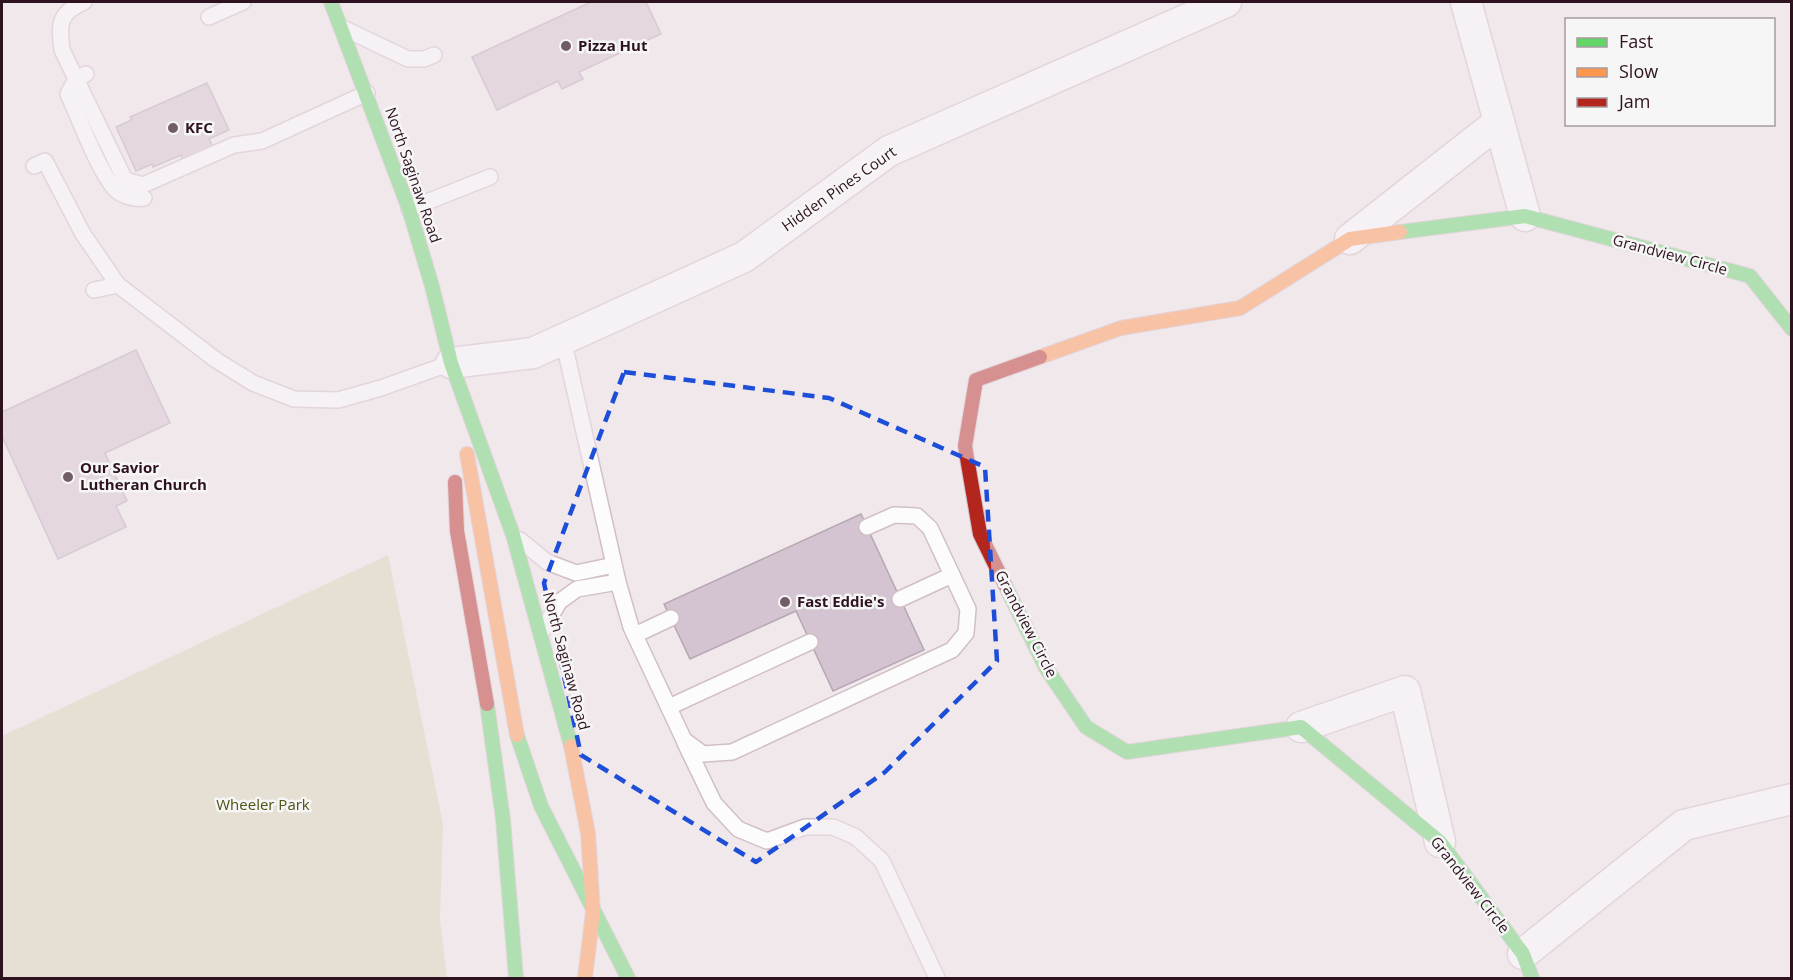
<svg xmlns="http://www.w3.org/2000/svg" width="1793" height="980" font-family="'Open Sans',sans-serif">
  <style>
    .green { fill: #d8d5b7 }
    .building { fill: #d4c3d0; stroke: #b6a7b3; stroke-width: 1.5 }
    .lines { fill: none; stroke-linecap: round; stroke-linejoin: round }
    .lane-casing { stroke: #d1bfc7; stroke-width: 18 }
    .street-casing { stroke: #d1bfc7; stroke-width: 33 }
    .fast-casing { stroke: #d1bfc7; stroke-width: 16 }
    .slow-casing { stroke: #d1bfc7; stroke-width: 16 }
    .jam-casing { stroke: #d1bfc7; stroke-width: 16 }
    .lane { stroke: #fdfcfc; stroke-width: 15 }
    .street { stroke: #fdfcfc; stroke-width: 30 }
    .fast { stroke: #63d668; stroke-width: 14 }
    .slow { stroke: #ff974d; stroke-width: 14 }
    .jam { stroke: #b3261e; stroke-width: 14 }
    .marked { fill: none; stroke: #1d4ed8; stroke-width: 4.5; stroke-dasharray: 12 8; stroke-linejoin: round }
    .poi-dot { fill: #725d67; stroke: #f6f6f6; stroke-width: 2 }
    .labels { text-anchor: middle; stroke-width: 5; stroke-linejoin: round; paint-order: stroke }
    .poi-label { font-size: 15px; font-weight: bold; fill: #2e1220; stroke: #f6f6f6; text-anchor: start }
    .street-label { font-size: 15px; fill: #2e1220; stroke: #f6f6f6 }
    .park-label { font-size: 15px; fill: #505113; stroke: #f6f6f6 }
  </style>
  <rect width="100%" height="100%" fill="#f1e8ec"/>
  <polygon class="green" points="388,555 443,824 440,919 447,978 2,978 2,736"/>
  <g class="building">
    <polygon points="591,2 646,2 661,34 579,72 583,79 562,89 558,81 497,110 472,57"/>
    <polygon points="207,83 229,130 209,139 213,147 183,160 181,155 153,167 152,164 136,171 116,127 132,120 130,117"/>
    <polygon points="136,350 170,423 105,453 127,501 116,506 126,527 58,559 2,436 2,412"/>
    <polygon points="861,514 924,650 833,691 796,611 690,659 664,604"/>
  </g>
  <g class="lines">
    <g class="lane-casing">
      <g id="lane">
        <path d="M 84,2 C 58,13 59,24 62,50 L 125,180 L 143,185 L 234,145 L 262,141 L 367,93"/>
        <polyline points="209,17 243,2"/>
        <polyline points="343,28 408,59 424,59 434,55"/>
        <path d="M 86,74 L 76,79 L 68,94 C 80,120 97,167 114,188 C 120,195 135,200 144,198"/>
        <polyline points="34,166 45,161 83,234 118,285"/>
        <polyline points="409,209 490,177"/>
        <polyline points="94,290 118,285 216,360 253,383 294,399 338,400 381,388 451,363"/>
        <polyline points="563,339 618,582 631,627 684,740 703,754 732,752 952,650 966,633 968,609 930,528 917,516 894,515 867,527"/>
        <polyline points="520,540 547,562 576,573 614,565"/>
        <polyline points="900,599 952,575"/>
        <polyline points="543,630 559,602 577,589 618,582"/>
        <polyline points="635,635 671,618"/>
        <polyline points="669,707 810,642"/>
        <polyline points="685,743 714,803 738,829 767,841 805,827 833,827 856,837 882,861 937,978"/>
      </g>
    </g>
    <g class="street-casing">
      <g id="street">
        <polyline points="1466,2 1525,216"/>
        <polyline points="1350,239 1499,122"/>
        <polyline points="451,363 533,353 744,257 889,151 1226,2"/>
        <polyline points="1301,727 1405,691 1440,842"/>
        <polyline points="1523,954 1684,825 1792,799"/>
      </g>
    </g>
    <g class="fast-casing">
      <g id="fast">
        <polyline points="331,2 409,209 432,286 451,363 513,535 571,746"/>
        <polyline points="1400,232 1525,216 1750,276 1792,329"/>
        <polyline points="1005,585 1046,668 1086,727 1127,752 1301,727 1440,842 1523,954 1532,978"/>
        <polyline points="487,704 503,819 516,978"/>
        <polyline points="517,735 541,806 628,978"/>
      </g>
    </g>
    <g class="slow-casing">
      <g id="slow">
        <polyline points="1040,357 1121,328 1240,308 1350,239 1400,232"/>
        <polyline points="467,454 517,735"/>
        <polyline points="571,746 588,833 593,912 585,978"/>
      </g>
    </g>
    <g class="jam-casing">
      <g id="jam">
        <polyline points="455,482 457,531 487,704"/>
        <polyline points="1005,585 980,534 965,446 976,380 1040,357"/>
      </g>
    </g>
    <use href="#lane" class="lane"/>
    <use href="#street" class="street"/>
    <use href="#fast" class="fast"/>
    <use href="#slow" class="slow"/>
    <use href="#jam" class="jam"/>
  </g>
  <path d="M0 0H1793V980H0ZM 624,372 L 829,398 L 985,467 L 997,661 L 885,772 L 756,862 L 581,755 L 544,583 Z" fill="#f1e8ec" fill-opacity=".55" fill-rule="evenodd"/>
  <path class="marked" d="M 624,372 L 829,398 L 985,467 L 997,661 L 885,772 L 756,862 L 581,755 L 544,583 Z"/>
  <g class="poi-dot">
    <circle cx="566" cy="46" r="6"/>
    <circle cx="173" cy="128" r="6"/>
    <circle cx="68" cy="477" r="6"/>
    <circle cx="785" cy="602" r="6"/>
  </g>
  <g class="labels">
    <g class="poi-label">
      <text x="578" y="51">Pizza Hut</text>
      <text x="185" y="133">KFC</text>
      <text x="80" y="473">Our Savior<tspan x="80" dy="17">Lutheran Church</tspan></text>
      <text x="797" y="607">Fast Eddie's</text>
    </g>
    <g class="street-label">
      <text transform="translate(413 175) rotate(71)" y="5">North Saginaw Road</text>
      <text transform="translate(839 189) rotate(-35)" y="5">Hidden Pines Court</text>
      <text transform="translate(1670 255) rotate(15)" y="5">Grandview Circle</text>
      <text transform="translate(1026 624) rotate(63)" y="5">Grandview Circle</text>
      <text transform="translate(566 661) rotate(75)" y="5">North Saginaw Road</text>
      <text transform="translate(1470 885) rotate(52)" y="5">Grandview Circle</text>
    </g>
    <g class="park-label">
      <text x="263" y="810">Wheeler Park</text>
    </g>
  </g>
  <rect width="1793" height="980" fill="none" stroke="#2e1220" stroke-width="6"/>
  <rect x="1565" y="18" width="210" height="108" fill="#f6f6f6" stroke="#a69ba0" stroke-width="1.5"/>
  <rect x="1577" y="38" width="30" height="9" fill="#63d668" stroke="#a69ba0" stroke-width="1.5"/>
  <text x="1619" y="48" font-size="18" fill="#2e1220">Fast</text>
  <rect x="1577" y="68" width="30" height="9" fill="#ff974d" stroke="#a69ba0" stroke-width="1.5"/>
  <text x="1619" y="78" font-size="18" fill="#2e1220">Slow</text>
  <rect x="1577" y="98" width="30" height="9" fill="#b3261e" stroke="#a69ba0" stroke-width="1.5"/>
  <text x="1619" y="108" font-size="18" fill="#2e1220">Jam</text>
</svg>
